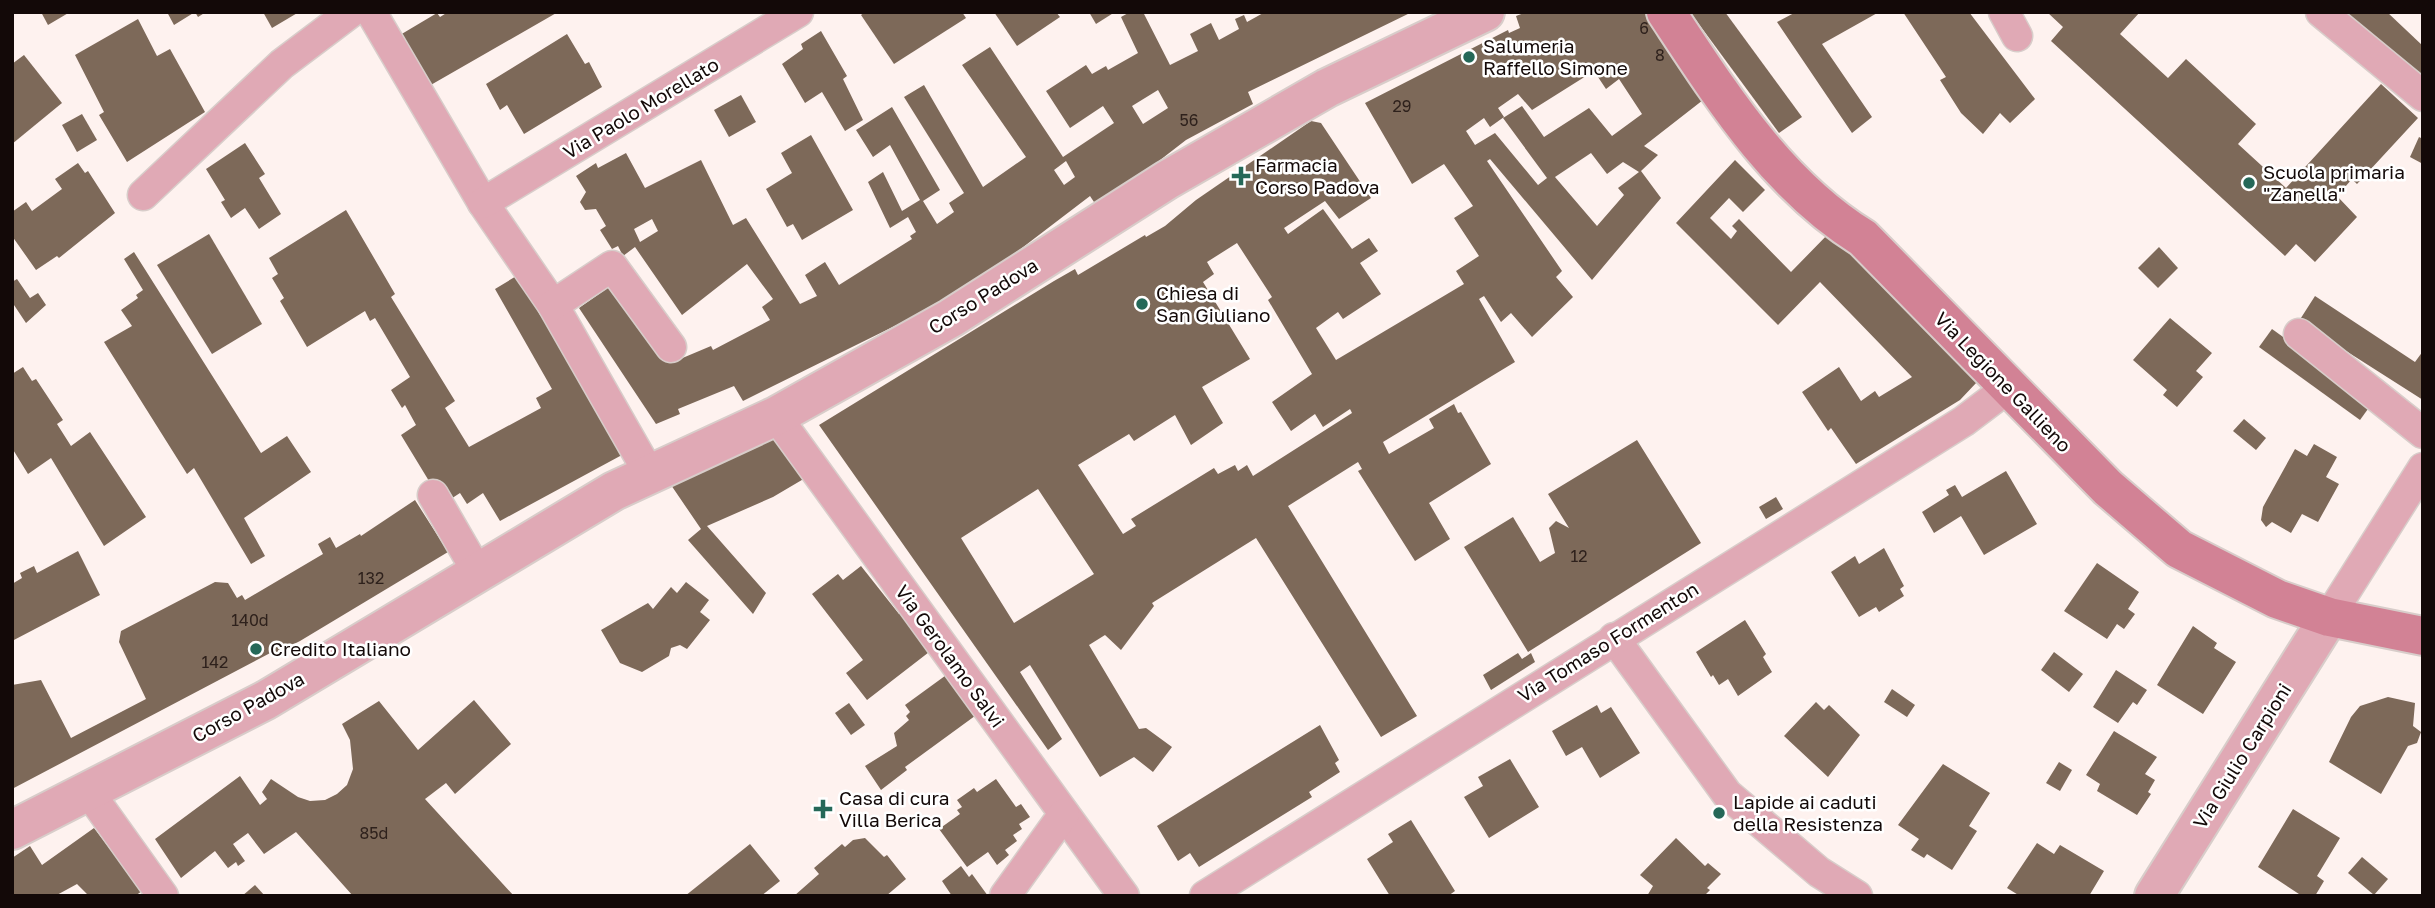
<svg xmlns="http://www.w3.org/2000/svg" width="2435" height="908" font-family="'Golos Text',sans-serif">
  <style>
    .building { fill: #7d6959; fill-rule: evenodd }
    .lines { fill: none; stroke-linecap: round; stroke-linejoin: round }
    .minor-casing { stroke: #d8cdca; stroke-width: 33 }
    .tertiary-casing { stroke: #d8cdca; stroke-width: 42 }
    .secondary-casing { stroke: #d8cdca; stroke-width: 42 }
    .minor { stroke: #e0a9b5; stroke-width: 30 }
    .tertiary { stroke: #e0a9b5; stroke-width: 38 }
    .secondary { stroke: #d28295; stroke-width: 38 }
    .poi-dot { fill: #256858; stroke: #fff; stroke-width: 2.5 }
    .labels { text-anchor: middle; stroke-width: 5; stroke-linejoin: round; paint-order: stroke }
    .number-label { font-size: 16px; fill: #2e211c }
    .poi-label { font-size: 19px; fill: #130908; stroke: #fff; text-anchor: start }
    .street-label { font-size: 19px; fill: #130908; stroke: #fff }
  </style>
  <rect width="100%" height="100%" fill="#fef2ef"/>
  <g class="building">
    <polygon points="41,12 70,12 48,25"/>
    <polygon points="167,12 206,12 198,17 195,12 174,25"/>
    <polygon points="263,12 299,12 272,28"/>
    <polygon points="448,12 558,12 429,86 400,35 437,13 440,17"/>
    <polygon points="865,12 962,12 966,18 894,64 861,15"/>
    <polygon points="994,12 1056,12 1060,17 1017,46"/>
    <polygon points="1089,12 1115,12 1096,24"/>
    <path d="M 1130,12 L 1143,12 L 1170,65 L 1198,51 L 1190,34 L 1211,23 L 1219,40 L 1239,29 L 1235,19 L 1244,15 L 1247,22 L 1265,12 L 1412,12 L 1248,92 L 1253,104 L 1186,140 L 1098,208 L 1090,196 L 1006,260 L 925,311 L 743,401 L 734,386 L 678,409 L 680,414 L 656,424 L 579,308 L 619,280 L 673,362 L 711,346 L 713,350 L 770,320 L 762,307 L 773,299 L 747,264 L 682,315 L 635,247 L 623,256 L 618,246 L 612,249 L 600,230 L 606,226 L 596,209 L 585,210 L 580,202 L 586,192 L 576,176 L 596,163 L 598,168 L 626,153 L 645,188 L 701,160 L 733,225 L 746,218 L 800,304 L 817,296 L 805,275 L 825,262 L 839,285 L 912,239 L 910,236 L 916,232 L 908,217 L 890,228 L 868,182 L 883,172 L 902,211 L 920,200 L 890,145 L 873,157 L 856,130 L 892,107 L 940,190 L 923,201 L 937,224 L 954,212 L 949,203 L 964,193 L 904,97 L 924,85 L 983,187 L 1026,157 L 962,65 L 990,47 L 1063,157 L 1114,123 L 1103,106 L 1070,128 L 1046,91 L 1086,65 L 1092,74 L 1106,66 L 1108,70 L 1138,53 L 1121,17 ZM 1158,90 L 1168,108 L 1143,124 L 1132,106 ZM 1066,161 L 1075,177 L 1064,185 L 1054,170 ZM 652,219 L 658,231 L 640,242 L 634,229 Z"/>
    <path d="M 1527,12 L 1658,12 L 1712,93 L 1644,146 L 1658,155 L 1641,171 L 1661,198 L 1592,280 L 1490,159 L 1487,161 L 1562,271 L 1556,277 L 1573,297 L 1532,337 L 1511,313 L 1501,322 L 1484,296 L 1479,299 L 1515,362 L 1383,442 L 1389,454 L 1434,428 L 1429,419 L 1454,404 L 1458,413 L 1461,412 L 1491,464 L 1429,503 L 1450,539 L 1415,561 L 1358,471 L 1362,469 L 1358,462 L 1288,506 L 1417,716 L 1381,737 L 1256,538 L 1152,603 L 1154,606 L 1121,650 L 1105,635 L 1089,645 L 1139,729 L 1146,728 L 1172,747 L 1153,772 L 1134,757 L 1100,777 L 1030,665 L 1020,672 L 1062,739 L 1048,750 L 819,425 L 1054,281 L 1075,269 L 1078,275 L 1145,235 L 1146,237 L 1165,226 L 1196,200 L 1311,121 L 1321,123 L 1371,198 L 1339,219 L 1325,201 L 1284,228 L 1288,234 L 1323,209 L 1352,249 L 1369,238 L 1378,251 L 1360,263 L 1381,294 L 1343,319 L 1338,312 L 1316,328 L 1336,360 L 1464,284 L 1456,271 L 1479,256 L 1454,218 L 1473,206 L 1444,164 L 1412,184 L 1365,103 L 1508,30 L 1509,33 L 1520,28 L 1516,16 ZM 1594,71 L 1606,89 L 1619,79 L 1642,114 L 1612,136 L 1589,108 L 1544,137 L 1522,106 L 1503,118 L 1547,178 L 1538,185 L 1495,133 L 1475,145 L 1466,131 L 1484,118 L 1490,127 L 1504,117 L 1498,108 L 1518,94 L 1532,110 ZM 1591,153 L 1607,174 L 1623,162 L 1639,172 L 1618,188 L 1624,195 L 1597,226 L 1555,177 ZM 1237,243 L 1272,297 L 1268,300 L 1312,374 L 1272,402 L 1291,431 L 1315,414 L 1323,427 L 1350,409 L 1352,413 L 1253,476 L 1247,465 L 1238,471 L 1235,465 L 1218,474 L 1214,468 L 1131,519 L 1136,526 L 1123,534 L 1078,465 L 1129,434 L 1134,441 L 1175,415 L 1191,445 L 1223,423 L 1202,387 L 1250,359 L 1203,282 L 1214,274 L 1207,262 ZM 1038,489 L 1094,574 L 1014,623 L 961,538 Z"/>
    <polygon points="1690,12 1725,12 1802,117 1779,133"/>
    <polygon points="1796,12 1879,12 1822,44 1872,117 1852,133 1777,22"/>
    <polygon points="1903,12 1969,12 2035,99 2010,123 2000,113 1983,134 1961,113 1940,80 1946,77"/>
    <polygon points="2047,12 2140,12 2120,34 2168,78 2186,59 2256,124 2238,144 2286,188 2381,84 2418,118 2357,184 2352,179 2337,196 2357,217 2315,262 2296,244 2285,256 2051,41 2063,27"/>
    <polygon points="2335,12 2387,12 2423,46 2423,91"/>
    <polygon points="138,19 157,56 170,49 205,112 127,162 99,115 104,112 75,55"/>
    <polygon points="821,31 847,76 843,79 863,120 845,131 822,92 805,103 782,64 803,49 801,44"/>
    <polygon points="567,34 585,64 589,62 602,87 524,134 507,105 500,110 486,84"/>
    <polygon points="24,55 62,103 12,144 12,64"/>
    <polygon points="741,95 756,122 729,137 714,110"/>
    <polygon points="82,114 97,140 77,152 62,125"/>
    <polygon points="811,135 853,210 802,240 793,224 787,227 766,189 792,173 781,153"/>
    <polygon points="2419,137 2423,139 2423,164 2410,157"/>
    <polygon points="245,143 265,174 259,178 281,214 259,229 245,208 231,218 221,202 225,200 206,169"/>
    <polygon points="1735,160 1765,190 1743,212 1729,198 1710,218 1731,239 1737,231 1732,226 1739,219 1791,272 1833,229 1977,382 1960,400 1856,464 1831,428 1828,431 1802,392 1839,367 1861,401 1875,391 1879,397 1912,377 1820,282 1778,325 1676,223"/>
    <polygon points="78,163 85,173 88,171 115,213 59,258 57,256 36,270 12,236 12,212 26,202 32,211 62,189 55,179"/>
    <polygon points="346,210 395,294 391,297 455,401 445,408 469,447 541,408 536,398 552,389 495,289 523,272 633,449 500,521 483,493 467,504 460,493 443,504 401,435 416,425 405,405 402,408 391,390 410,377 375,318 370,321 365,311 307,347 280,301 284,298 272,278 278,274 269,258"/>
    <polygon points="209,234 262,324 212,354 157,265"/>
    <polygon points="2159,247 2178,268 2158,288 2138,268"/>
    <polygon points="134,252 261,453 287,436 311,472 244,518 265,556 251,564 194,468 187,474 104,342 132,326 121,310 138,298 136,295 143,290 124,259"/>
    <polygon points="17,279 30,298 38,293 46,305 26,323 12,302 12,282"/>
    <polygon points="2315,296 2415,362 2423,351 2423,400 2299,321"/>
    <polygon points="2170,318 2212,353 2196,371 2203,377 2177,407 2163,395 2167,390 2133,360"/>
    <polygon points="2272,329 2373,402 2360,420 2259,347"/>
    <polygon points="23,367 32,381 36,379 63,420 57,424 71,446 90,432 146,517 104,546 51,458 28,474 12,448 12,374"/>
    <polygon points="2244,419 2266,438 2256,450 2233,431"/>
    <polygon points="786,432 812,474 773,497 707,526 766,593 753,614 688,540 701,529 671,485"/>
    <polygon points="1637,440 1701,543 1528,652 1464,547 1513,517 1540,562 1555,553 1549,528 1556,521 1569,528 1548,494"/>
    <polygon points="2314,444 2337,457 2326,477 2339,484 2318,522 2302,514 2291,533 2272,522 2266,527 2261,520 2263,507 2295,449 2307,456"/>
    <polygon points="2006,471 2037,524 1984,555 1961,516 1934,533 1922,512 1949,495 1946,490 1955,485 1962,497"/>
    <polygon points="1776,497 1783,509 1766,519 1759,507"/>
    <polygon points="415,500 448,552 300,641 276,653 274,651 12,789 12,685 41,680 71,738 146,699 119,642 121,631 215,582 228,583 237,598 242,595 245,600 323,554 318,544 330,537 336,548 360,534 361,536"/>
    <polygon points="1884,548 1904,586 1900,589 1904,596 1879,612 1876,607 1859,617 1831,572 1855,556 1859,564"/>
    <polygon points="78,551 100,595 12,641 12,584 22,578 20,573 34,566 37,573"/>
    <polygon points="2097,563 2139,592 2128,609 2135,614 2124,629 2117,624 2107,639 2064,611"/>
    <polygon points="861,566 899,614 903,610 933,649 867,700 846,673 863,660 812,594 838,574 843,580"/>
    <polygon points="686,582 709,600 700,612 710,620 687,649 680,645 671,648 669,656 642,672 620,663 601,630 648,603 653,609 671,587 677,593"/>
    <polygon points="1745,620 1766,654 1763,657 1772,672 1738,696 1728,679 1719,685 1713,675 1711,677 1696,652"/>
    <polygon points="2193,626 2217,643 2214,648 2236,662 2203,714 2157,685"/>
    <polygon points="2054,652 2083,674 2069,692 2041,670"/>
    <polygon points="1518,653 1522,659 1531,653 1535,662 1491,690 1483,675"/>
    <polygon points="2116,670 2147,690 2137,705 2133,702 2118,723 2093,707"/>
    <polygon points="949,673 979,713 905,767 907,770 881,790 865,766 897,746 894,733 909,720 906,716 910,712 905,705"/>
    <polygon points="1892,689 1915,705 1907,717 1884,702"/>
    <polygon points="2388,697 2415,703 2413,726 2421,732 2417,743 2408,746 2381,794 2329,762 2351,717 2360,706"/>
    <polygon points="474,700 511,744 455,794 446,783 425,799 514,896 353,896 296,832 264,854 248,833 233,844 245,861 238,866 236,862 228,868 215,851 181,878 155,839 240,776 260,805 267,799 262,792 271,779 298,797 310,801 325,800 337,794 347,785 353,769 350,740 342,724 379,701 418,750"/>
    <polygon points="1816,702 1824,710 1829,705 1860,735 1828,777 1784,736"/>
    <polygon points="849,703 865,725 851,735 835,713"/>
    <polygon points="1597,705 1601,713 1611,707 1640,753 1600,778 1582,747 1566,756 1552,731"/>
    <polygon points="1320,725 1339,760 1335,763 1340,772 1309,792 1312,797 1199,867 1190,853 1178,861 1157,826"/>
    <polygon points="2114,731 2157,757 2145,774 2155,780 2148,792 2151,794 2137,815 2097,791 2100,784 2086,775"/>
    <polygon points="1510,759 1539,807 1489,838 1464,797 1483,786 1478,777"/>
    <polygon points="2059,762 2072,770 2060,791 2046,783"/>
    <polygon points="1943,764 1990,793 1969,826 1977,831 1952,870 1927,854 1924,858 1911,850 1919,839 1898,825"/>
    <polygon points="996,779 1016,807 1021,804 1030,817 1019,824 1022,829 1013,835 1017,841 1005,850 1009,855 997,865 988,852 967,867 939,829 960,814 957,810 962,807 957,800 974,788 977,792"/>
    <polygon points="2293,809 2340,838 2317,876 2324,881 2315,896 2302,896 2258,867"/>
    <polygon points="1411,820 1455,891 1448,896 1390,896 1367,859 1393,842 1388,834"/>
    <polygon points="94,828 142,891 135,896 89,896 77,884 55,896 12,896 12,858 30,846 42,865"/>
    <polygon points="865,838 884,857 887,855 906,879 886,896 794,896 819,874 814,868 842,844 845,847 853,840"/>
    <polygon points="1676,838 1705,866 1708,863 1721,874 1707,888 1710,890 1704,896 1647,896 1653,886 1640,875"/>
    <polygon points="2037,843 2054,854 2060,845 2104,871 2089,896 2020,896 2007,888"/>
    <polygon points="750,844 780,881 761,896 685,896"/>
    <polygon points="2362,857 2388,879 2374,895 2348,873"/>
    <polygon points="961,866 969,877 972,874 988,896 952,896 942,881"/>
    <polygon points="255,885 265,896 242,896"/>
  </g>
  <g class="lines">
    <g class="minor-casing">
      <g id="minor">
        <polyline points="371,12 483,203 553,305 649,473"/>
        <polyline points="2004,12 2017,36"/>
        <polyline points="2321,12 2423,96"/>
        <polyline points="143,195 282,64 351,12"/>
        <polyline points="483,203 798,12"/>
        <polyline points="553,305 612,266 671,347"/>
        <polyline points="2299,334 2423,433"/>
        <polyline points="776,416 1124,896"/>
        <polyline points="433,495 477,571"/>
        <polyline points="2329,617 2423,468"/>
        <polyline points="1614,638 1727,794 1819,872 1857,896"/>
        <polyline points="88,791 163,896"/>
        <polyline points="1005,896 1064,814"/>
        <polyline points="1205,896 1964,421 2009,387"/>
      </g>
    </g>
    <g class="tertiary-casing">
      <g id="tertiary">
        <polyline points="12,830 266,700 614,491 776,416 951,318 1167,180 1327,88 1485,12"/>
        <polyline points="2154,896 2329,617"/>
      </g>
    </g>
    <g class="secondary-casing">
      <path id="secondary" d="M 1666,12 C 1721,95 1777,185 1863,238 L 2108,488 L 2179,549 L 2277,599 L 2329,617 L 2423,636"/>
    </g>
    <use href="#minor" class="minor"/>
    <use href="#tertiary" class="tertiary"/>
    <use href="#secondary" class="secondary"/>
  </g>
  <g class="poi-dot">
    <circle cx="1469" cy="57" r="7"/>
    <path d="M1237.5 165.5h7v7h7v7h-7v7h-7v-7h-7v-7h7z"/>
    <circle cx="2249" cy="183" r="7"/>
    <circle cx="1142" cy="304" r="7"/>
    <circle cx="256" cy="649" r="7"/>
    <path d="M819.5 798.5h7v7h7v7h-7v7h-7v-7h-7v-7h7z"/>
    <circle cx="1719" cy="813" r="7"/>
  </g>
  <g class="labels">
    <g class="number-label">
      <text x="1644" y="34">6</text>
      <text x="1660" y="61">8</text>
      <text x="1402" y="112">29</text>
      <text x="1189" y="126">56</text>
      <text x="1579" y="562">12</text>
      <text x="371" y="584">132</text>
      <text x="250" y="626">140d</text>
      <text x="215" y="668">142</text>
      <text x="374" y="839">85d</text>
    </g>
    <g class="poi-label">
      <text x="1483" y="53">Salumeria<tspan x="1483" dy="22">Raffello Simone</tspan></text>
      <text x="1255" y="172">Farmacia<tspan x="1255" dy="22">Corso Padova</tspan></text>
      <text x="2263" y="179">Scuola primaria<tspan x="2263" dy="22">"Zanella"</tspan></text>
      <text x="1156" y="300">Chiesa di<tspan x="1156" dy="22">San Giuliano</tspan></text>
      <text x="270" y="656">Credito Italiano</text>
      <text x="839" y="805">Casa di cura<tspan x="839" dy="22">Villa Berica</tspan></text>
      <text x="1733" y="809">Lapide ai caduti<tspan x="1733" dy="22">della Resistenza</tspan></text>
    </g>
    <g class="street-label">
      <text transform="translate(641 108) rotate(-31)" y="7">Via Paolo Morellato</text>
      <text transform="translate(983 296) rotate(-32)" y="7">Corso Padova</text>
      <text transform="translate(2003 382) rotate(46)" y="7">Via Legione Gallieno</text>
      <text transform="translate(1608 642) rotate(-32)" y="7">Via Tomaso Formenton</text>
      <text transform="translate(950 656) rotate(54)" y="7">Via Gerolamo Salvi</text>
      <text transform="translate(248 707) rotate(-29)" y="7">Corso Padova</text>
      <text transform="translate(2242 756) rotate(-58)" y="7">Via Giulio Carpioni</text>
    </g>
  </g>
  <rect width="2435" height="908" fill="none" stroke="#130908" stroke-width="28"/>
</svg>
